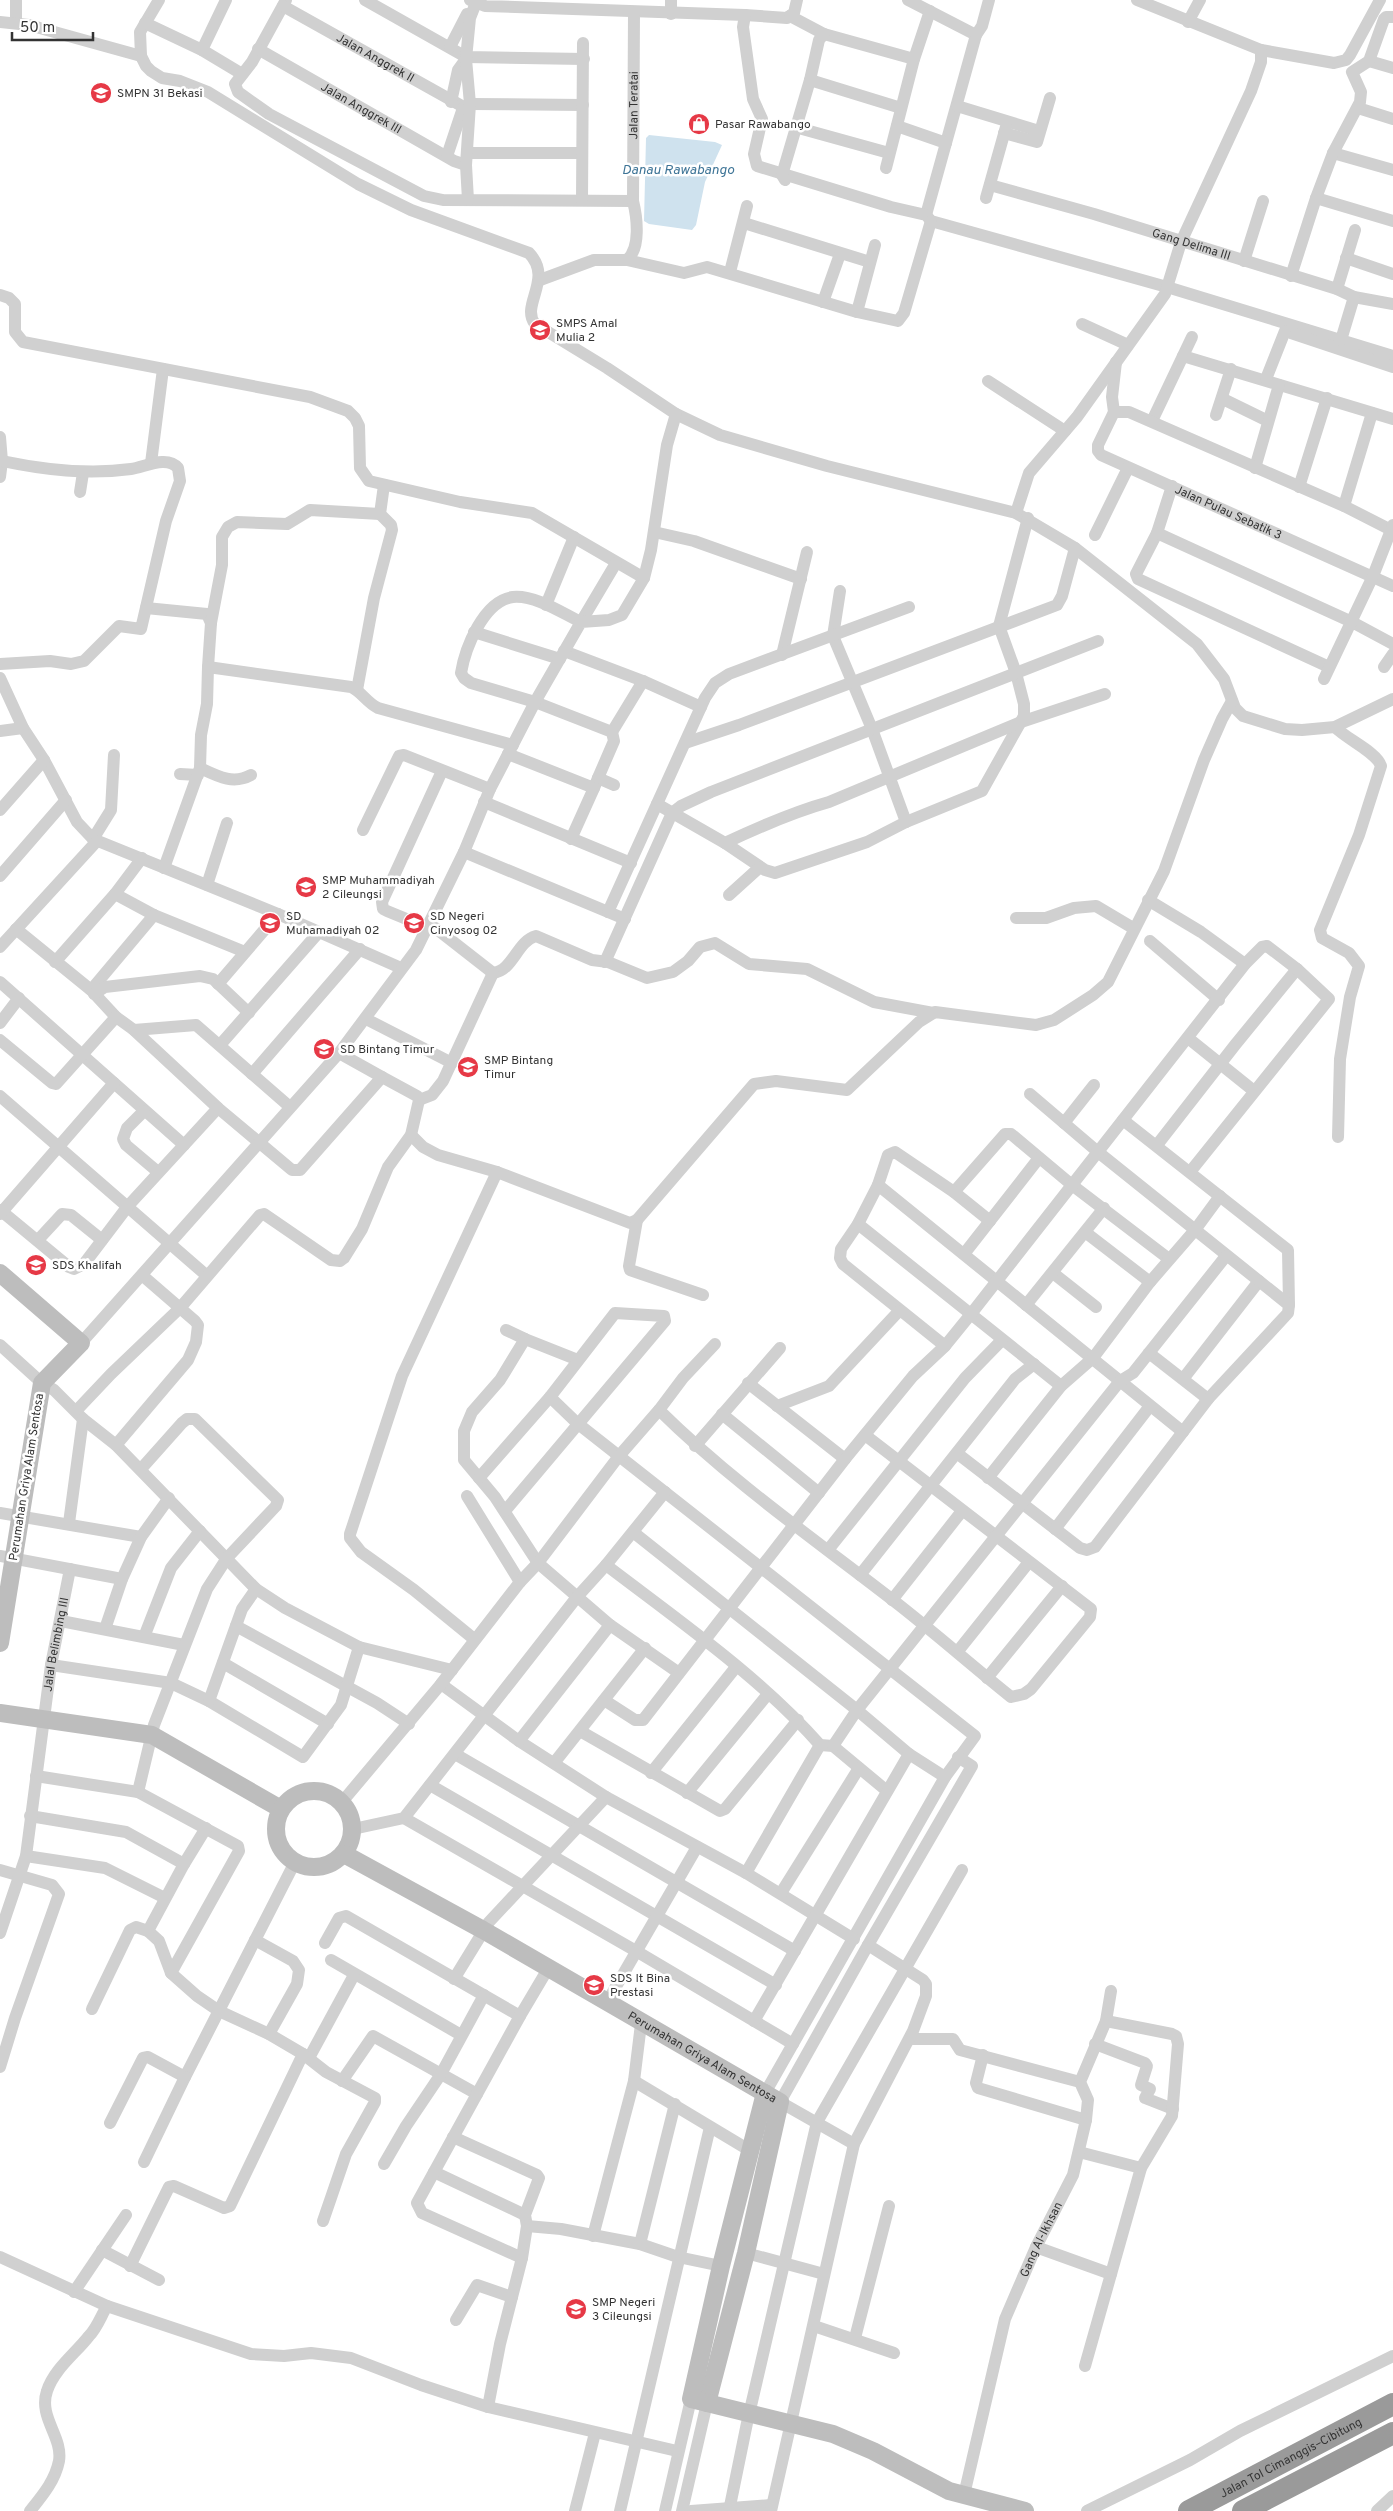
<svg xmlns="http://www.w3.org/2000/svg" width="1393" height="2511" font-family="Overpass,sans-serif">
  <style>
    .water { fill: #cfe2ee }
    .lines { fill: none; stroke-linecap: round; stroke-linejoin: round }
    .street { stroke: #d0d0d0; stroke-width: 12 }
    .secondary { stroke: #bdbdbd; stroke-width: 18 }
    .highway { stroke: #9a9a9a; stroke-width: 22 }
    .labels { text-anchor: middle; stroke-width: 5; stroke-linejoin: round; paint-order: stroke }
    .street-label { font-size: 12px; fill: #333; stroke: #fff }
    .poi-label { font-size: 12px; fill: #333; stroke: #fff; text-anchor: start }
    .water-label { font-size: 14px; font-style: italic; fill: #3f7597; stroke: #fff }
  </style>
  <rect width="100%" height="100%" fill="#fff"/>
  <polygon class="water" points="649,135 715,142 722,145 705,182 696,225 692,230 649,224 644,221 646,138"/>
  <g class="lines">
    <g class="street">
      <polyline points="16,0 16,22"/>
      <path d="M 159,0 L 140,32 L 141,56 L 146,66 L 151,71 L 162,78 L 180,81 L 208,92 L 358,184 L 411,210 L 529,253 C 554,279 520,305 535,324 L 607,368 L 676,414 L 720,435 L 827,466 L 1016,513 L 1075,548 L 1197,644 L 1224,679 L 1235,708 L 1243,716 L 1285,729 L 1302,730 L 1335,727 L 1393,699"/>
      <polyline points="286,0 252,62 235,84 238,92 269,114 424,196 443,200 633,201"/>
      <polyline points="365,0 466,57 584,59"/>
      <polyline points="470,0 485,6 745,15 787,18 794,13 797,0"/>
      <polyline points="908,0 976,35 926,215"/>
      <polyline points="1137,0 1261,50 1334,63 1346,60 1350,55 1380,0"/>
      <path id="s1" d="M 283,6 L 469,110"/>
      <polyline points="671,14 671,0"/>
      <polyline points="745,15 743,27 753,99 762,119 754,154 757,166 891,207 926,215 931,221 1167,287 1393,356"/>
      <polyline points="790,16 824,34 914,59"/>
      <polyline points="0,22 29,25 141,56"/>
      <polyline points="1188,22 1200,0"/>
      <polyline points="145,23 202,50 242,74"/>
      <polyline points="976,35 982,26 989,0"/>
      <polyline points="450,47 467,14"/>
      <path id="s2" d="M 258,49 L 454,161 L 466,165"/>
      <polyline points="202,50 226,0"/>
      <polyline points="1369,61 1393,68"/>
      <polyline points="810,80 901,108"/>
      <polyline points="451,102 458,70 466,59"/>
      <polyline points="470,104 583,105"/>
      <polyline points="957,106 1039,131"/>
      <polyline points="1358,108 1393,119"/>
      <polyline points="897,126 946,143"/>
      <polyline points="795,127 889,153"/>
      <polyline points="1004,133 1037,142 1050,98"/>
      <polyline points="468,153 582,153"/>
      <polyline points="1333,153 1393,170"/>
      <polyline points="447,156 463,108"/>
      <polyline points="886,168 914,59 930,11"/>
      <polyline points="785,180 782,175 810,80 819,40 824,34"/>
      <path id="s3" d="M 990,185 L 1094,214 L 1337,289 L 1354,297 L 1393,304"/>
      <polyline points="986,198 1006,127"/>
      <polyline points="1316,198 1393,221"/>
      <polyline points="468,200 466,165 470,104 466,59 470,18 477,0"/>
      <polyline points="582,200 583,43"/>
      <polyline points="744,223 870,262"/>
      <polyline points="1346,258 1393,274"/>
      <polyline points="627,260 684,273 707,267 857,312 898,321 904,313 931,221"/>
      <polyline points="1244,261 1263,201"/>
      <polyline points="730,272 747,206"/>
      <polyline points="1291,276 1316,198 1333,153 1360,102 1361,92 1352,72 1369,61 1384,19 1386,17 1393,17"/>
      <path id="s4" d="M 540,280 L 594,260 L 627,260 C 641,248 637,217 633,201 L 634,12"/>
      <polyline points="1337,289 1355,230"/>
      <polyline points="0,295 9,298 15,304 15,332 23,342 310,397 348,411 355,418 359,426 360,468 369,481 460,502 532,513 644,578"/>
      <polyline points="823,302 840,254"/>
      <polyline points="857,312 875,245"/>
      <polyline points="1082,324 1128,345"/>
      <polyline points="1291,333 1393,367"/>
      <polyline points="1341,340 1354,297"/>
      <polyline points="1183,356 1393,419"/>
      <polyline points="1266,379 1285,331"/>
      <polyline points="988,381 1065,431"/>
      <polyline points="1223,399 1268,421"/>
      <polyline points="1114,412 1112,397 1116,362"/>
      <polyline points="1216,415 1231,369"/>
      <polyline points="1152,421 1192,337"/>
      <polyline points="0,437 2,461 0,477"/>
      <polyline points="151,463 163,369"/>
      <polyline points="1255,468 1279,385"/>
      <polyline points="1172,486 1157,533 1136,574 1138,579 1329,667"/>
      <polyline points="1299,487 1327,398"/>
      <polyline points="80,492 83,473"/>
      <polyline points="1344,506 1372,413"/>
      <polyline points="1016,513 1029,473 1077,417 1165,294 1181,242 1251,91 1261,62 1261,50"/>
      <path id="s5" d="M 1393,531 L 1344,506 L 1129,412 L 1114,412 L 1098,445 L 1098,451 L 1101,455 L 1393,586"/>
      <polyline points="654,532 694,541 801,579"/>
      <polyline points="1157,533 1352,622 1393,644"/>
      <polyline points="1095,535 1128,468"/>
      <polyline points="840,591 833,636 872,729 906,822"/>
      <polyline points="546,605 574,537"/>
      <polyline points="146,608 207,614 211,623 208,667"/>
      <polyline points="211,623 222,565 222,537 228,527 237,522 287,524 310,510 380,514"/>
      <polyline points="474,632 560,659"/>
      <polyline points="564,651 643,681 701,707"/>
      <polyline points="782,655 807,552"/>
      <path d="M 0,664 L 50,661 L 71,664 L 84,661 L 119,626 L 141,629 L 166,521 L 180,481 L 178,468 C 167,455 145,467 131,469 C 87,475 45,470 2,461"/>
      <polyline points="1384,667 1393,654"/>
      <polyline points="0,678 23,728 44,760 77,822 93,839 278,914 401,968"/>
      <polyline points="1324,679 1373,576 1393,525"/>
      <polyline points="357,690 374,598 392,530 391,525 380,514 384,485"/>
      <path d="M 1335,727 C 1346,739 1377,752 1381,766 L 1359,835 L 1320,930 L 1322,938 L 1349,953 L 1359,966 L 1350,997 L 1340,1059 L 1338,1137"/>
      <polyline points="0,731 23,728"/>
      <polyline points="612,732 643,681"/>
      <polyline points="685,743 739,725 1057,605 1062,596 1075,548"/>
      <polyline points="508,754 594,788 598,778 614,785"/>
      <path d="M 200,768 C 217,776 233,785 251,775"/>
      <polyline points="180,774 198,775"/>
      <path d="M 598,778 L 614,741 L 612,732 L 535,702 L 471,683 L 464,678 L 461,673 C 465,649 483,601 513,597 C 536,595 562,613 581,622 L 616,563"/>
      <polyline points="484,802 631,863"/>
      <polyline points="657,804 725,843 765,870 775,873 867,842 906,822 982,791 1024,716 1024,704 1016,673 999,626 1028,518"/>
      <polyline points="0,810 44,760"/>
      <polyline points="363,830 399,756 404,755 490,789"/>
      <polyline points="93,839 111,810 114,755"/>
      <polyline points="571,839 594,788"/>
      <path d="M 725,843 C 759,827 793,812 829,802 L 1021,722 L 1105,694"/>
      <polyline points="464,852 625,919"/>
      <path d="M 164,868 L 200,768 L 201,735 L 207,704 L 208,667 L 351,687 C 361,691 367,703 378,708 L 513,745"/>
      <polyline points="0,876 66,800"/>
      <polyline points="207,885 227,823"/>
      <polyline points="115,894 154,915 245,952"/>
      <polyline points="729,895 760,867"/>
      <polyline points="1148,900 1201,932 1245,964"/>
      <polyline points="608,912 705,698 715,683 729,674 909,607"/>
      <polyline points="1016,918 1046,918 1074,908 1096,906 1133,928"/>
      <polyline points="429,923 493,973"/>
      <polyline points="426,927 387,911 383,909 382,902 442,771"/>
      <polyline points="16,929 91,990 116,1017 134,1030 218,1108 292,1170 300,1170 382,1077 339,1053"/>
      <polyline points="1150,941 1219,1000"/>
      <polyline points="0,947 97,841"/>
      <polyline points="55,962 115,894 142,858"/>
      <polyline points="605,962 672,813 681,806 711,792 1098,641"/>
      <path d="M 493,973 C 513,971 517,941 536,936 L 592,960 L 608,962 L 647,978 L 673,972 L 688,961 L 700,947 L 715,943 L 749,964 L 807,969 L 874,1002 L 933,1013"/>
      <polyline points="0,982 184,1145"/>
      <polyline points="218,984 278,914"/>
      <polyline points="91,990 154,915"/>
      <polyline points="94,994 105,987 200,976 213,979 249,1013"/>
      <polyline points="366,1019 452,1063"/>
      <polyline points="0,1023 19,998"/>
      <polyline points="134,1030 196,1025 290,1107"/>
      <polyline points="1188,1038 1254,1091"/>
      <polyline points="0,1040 52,1083 56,1084 116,1017"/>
      <polyline points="220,1045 319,932"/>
      <polyline points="252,1074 360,949"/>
      <polyline points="0,1096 206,1275"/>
      <polyline points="419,1100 432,1095 443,1081 493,973"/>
      <polyline points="144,1111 127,1128 123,1139 126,1145 158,1172"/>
      <polyline points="1123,1120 1288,1250 1289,1305"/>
      <polyline points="1064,1123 1094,1085"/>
      <polyline points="411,1135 423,1147 438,1155 497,1172 630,1223 637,1220 754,1084 776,1081 847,1090 919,1022 935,1012 1036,1025 1054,1020 1093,995 1108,982 1164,871 1204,760 1222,719 1232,701"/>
      <polyline points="1157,1145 1235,1045 1297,969"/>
      <polyline points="878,1185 1183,1432"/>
      <polyline points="954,1192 1005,1134 1011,1134 1072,1185 1169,1259"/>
      <polyline points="0,1210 69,1267 74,1269 84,1264 128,1206 218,1108"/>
      <polyline points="0,1214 114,1083"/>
      <polyline points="637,1220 629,1266 630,1270 703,1295"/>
      <polyline points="858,1224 1061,1386"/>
      <polyline points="1085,1232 1150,1282"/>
      <polyline points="38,1240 62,1214 71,1215 102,1240"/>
      <polyline points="964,1254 1039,1158"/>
      <polyline points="1053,1273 1096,1307"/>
      <polyline points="1026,1305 1104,1208"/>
      <polyline points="506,1330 525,1339"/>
      <polyline points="81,1343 339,1053 416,950 464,852 490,789 535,702 581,622 609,620 622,615 644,578 651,550 667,445 676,414"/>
      <polyline points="0,1345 42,1383 54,1390 83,1419 116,1445 256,1589 285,1608 359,1647 452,1670"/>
      <polyline points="945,1346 843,1264 840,1258 841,1249 858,1224 878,1185 888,1155 895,1152 954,1192 990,1221"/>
      <polyline points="1149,1353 1208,1399"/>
      <polyline points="578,1360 525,1339 500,1380 472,1412 464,1431 464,1460 495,1497 538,1563 610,1625 679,1673"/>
      <polyline points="1183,1379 1259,1281"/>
      <polyline points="748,1383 845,1459"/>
      <polyline points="550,1397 577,1423 975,1736 945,1777 765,2093"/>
      <polyline points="777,1406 829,1386 899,1311"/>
      <path d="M 659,1410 C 731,1481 814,1539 894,1601 C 934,1632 971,1665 1011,1697 L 1024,1694 L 1031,1689 L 1090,1617 L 1091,1609 L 865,1435"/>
      <polyline points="76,1411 111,1374 180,1308 260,1215 264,1214 331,1260 340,1261 344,1258 362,1229 388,1167 411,1135 419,1100 417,1096 382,1077"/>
      <polyline points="722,1414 819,1493"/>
      <polyline points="116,1445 188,1360 196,1342 198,1325 195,1321 143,1276"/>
      <polyline points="695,1446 780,1348"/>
      <polyline points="958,1454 1080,1548 1087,1550 1095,1547 1208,1399 1288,1313 1289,1305 1098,1152 1030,1094"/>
      <polyline points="479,1478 550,1397 615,1313 664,1316 665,1321 505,1511"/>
      <polyline points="988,1478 1061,1386 1093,1358 1150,1282 1195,1230 1220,1196"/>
      <polyline points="467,1496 520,1582"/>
      <polyline points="0,1513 141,1537"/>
      <polyline points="69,1523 83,1419"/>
      <polyline points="1055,1529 1150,1406"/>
      <polyline points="633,1532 857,1710 909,1754 945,1777"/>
      <polyline points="828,1550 965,1378 1002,1340"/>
      <polyline points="0,1556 122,1579"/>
      <path d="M 606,1565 C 678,1620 760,1677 820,1745 L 833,1746 L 887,1791"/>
      <polyline points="860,1575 1015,1379 1034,1364"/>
      <polyline points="892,1600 962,1511"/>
      <polyline points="61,1621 184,1645"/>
      <polyline points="236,1626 377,1703 409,1724"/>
      <polyline points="105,1629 122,1579 141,1537 169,1498"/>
      <polyline points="144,1637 171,1568 200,1531"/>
      <polyline points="474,1639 414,1590 361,1552 350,1538 350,1534 402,1376 497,1172"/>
      <polyline points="958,1651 1029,1562"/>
      <polyline points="223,1663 328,1724"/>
      <polyline points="51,1665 171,1683 209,1701 303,1757 341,1705 359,1647"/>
      <polyline points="987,1678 1062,1586"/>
      <polyline points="441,1684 519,1741 606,1797 746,1873 854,1939"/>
      <polyline points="604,1700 635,1720 643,1720 845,1459 913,1376 945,1346 971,1314 1245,964 1262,947 1267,946 1297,969 1329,999 1190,1172"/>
      <polyline points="209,1701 242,1609 256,1589"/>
      <polyline points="580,1731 720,1811 725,1809 798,1720"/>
      <polyline points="519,1741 610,1625"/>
      <polyline points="833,1746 857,1710 1120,1381 1133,1373 1226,1256"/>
      <polyline points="455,1754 795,1951"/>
      <polyline points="554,1763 645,1648"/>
      <polyline points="651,1773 736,1667"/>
      <polyline points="36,1776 138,1792 238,1846 239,1851 171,1973 197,1996 219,2011 269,2034 303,2054 326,2072 375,2098 375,2102 346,2154 323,2221"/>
      <polyline points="430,1785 776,1985"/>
      <polyline points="138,1792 154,1725 207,1589 227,1558 276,1506 278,1500 195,1419 187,1419 182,1423 141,1469"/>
      <polyline points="687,1793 768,1694"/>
      <polyline points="342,1802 441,1684 520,1582 538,1563 619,1456 659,1410 683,1378 715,1344"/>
      <polyline points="30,1816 126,1832 184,1864"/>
      <polyline points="404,1818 636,1951 793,2044"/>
      <polyline points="353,1829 404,1818 577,1597 606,1565 665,1492"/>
      <polyline points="26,1856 105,1868 165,1898"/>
      <polyline points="0,1870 52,1885 59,1894 15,2018 0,2067"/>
      <polyline points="746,1873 820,1745"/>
      <polyline points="781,1893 859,1768"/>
      <path id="s6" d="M 0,1933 L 26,1856 L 51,1665 L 70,1569"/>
      <polyline points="255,1940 293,1961 299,1970 297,1984 269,2034"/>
      <polyline points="325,1943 339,1918 346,1916 520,2016"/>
      <polyline points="331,1960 461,2035"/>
      <polyline points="171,1973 159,1941 148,1931 184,1864 206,1828"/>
      <polyline points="454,1979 489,1922 606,1797"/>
      <polyline points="607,2002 697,1847"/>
      <polyline points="92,2009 130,1930 136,1927 148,1931"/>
      <polyline points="754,2021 909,1754"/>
      <polyline points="910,2039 953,2039 960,2050 1080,2082"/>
      <polyline points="1095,2044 1145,2063 1147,2066 1141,2085 1150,2089 1145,2098 1173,2109"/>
      <polyline points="983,2055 976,2083 978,2088 1086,2120"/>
      <polyline points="309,2058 354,1975"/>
      <polyline points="342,2081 373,2036 477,2094"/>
      <polyline points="634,2081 749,2150"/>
      <polyline points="110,2123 143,2058 148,2057 185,2077 295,1862"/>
      <polyline points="453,2137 537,2175 539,2178 525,2215 527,2226 522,2258 500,2344 488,2407"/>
      <polyline points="854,2144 780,2102 868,1945 972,1766 958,1757"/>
      <polyline points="1079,2152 1141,2168"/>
      <polyline points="144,2162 185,2077"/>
      <polyline points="384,2164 406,2126 441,2074 484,1995"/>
      <polyline points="434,2172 525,2215"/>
      <polyline points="527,2226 561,2229 640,2244 678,2257 721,2266"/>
      <polyline points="593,2236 634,2081 641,2024"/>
      <polyline points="640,2244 675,2104"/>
      <polyline points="1036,2247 1111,2274"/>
      <polyline points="102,2250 159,2280"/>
      <polyline points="746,2253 824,2274"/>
      <polyline points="0,2257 107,2306 251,2354 284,2356 311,2353 351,2358 421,2385 488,2407 677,2451"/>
      <polyline points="522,2258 422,2213 417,2203 520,2016 549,1967"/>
      <polyline points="130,2266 169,2187 174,2186 224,2208 230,2206 303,2054"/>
      <polyline points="74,2292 126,2215"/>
      <polyline points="456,2320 477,2285 512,2297"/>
      <polyline points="814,2326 894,2353"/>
      <polyline points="855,2338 889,2206"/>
      <polyline points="1085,2366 1141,2168 1172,2116 1178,2044 1176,2036 1172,2034 1106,2021"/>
      <path id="s7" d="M 964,2495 L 1005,2319 L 1036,2247 L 1073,2175 L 1086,2120 L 1088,2100 L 1080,2082 L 1106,2021 L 1111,1991"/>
      <path d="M 30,2511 C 42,2496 55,2481 59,2461 C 63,2437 38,2417 47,2391 C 54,2369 76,2353 89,2336 C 97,2328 101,2316 107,2306"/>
      <polyline points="575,2511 595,2433"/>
      <polyline points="620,2511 710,2127"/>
      <polyline points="665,2511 691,2399"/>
      <polyline points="682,2511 707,2403"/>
      <polyline points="691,2511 771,2505"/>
      <polyline points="729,2511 747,2423 817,2122 962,1870"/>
      <polyline points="771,2511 854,2144 913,2031 926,1996 926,1984 923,1980 868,1945"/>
      <polyline points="1087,2511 1190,2460 1240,2431 1393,2356"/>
      <polyline points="1377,2511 1393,2496"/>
    </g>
    <g class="secondary">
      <polyline points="0,1273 81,1343 42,1383 0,1643"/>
      <polyline points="0,1713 152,1735 281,1809"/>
      <circle cx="314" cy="1829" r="38"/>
      <path id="s8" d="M 344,1854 L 483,1930 L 780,2102 L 746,2253 L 707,2403"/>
      <polyline points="765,2093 721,2266 691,2399 833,2434 873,2451 949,2491 1025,2511"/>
    </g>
    <g class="highway">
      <path id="s9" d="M 1189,2511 L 1393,2404"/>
      <polyline points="1243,2511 1393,2433"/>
    </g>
  </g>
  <defs>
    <g id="school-disc" transform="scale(1.125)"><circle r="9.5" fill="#e63946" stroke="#fff"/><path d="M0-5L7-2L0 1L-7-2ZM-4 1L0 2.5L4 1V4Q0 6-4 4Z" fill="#fff"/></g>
    <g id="shop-disc" transform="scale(1.125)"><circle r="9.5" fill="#e63946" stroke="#fff"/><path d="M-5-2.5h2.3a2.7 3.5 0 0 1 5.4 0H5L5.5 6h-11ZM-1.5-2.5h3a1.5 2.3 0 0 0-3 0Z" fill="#fff"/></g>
  </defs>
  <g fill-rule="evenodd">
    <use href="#school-disc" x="101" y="93"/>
    <use href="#shop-disc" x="699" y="124"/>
    <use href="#school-disc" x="540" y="330"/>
    <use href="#school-disc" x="306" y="887"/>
    <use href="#school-disc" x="270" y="923"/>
    <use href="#school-disc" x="414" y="923"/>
    <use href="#school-disc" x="324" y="1049"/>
    <use href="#school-disc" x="468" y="1067"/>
    <use href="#school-disc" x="36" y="1265"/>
    <use href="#school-disc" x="594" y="1985"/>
    <use href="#school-disc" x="576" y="2309"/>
  </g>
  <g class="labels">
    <g class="street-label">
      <text dy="4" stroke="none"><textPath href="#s1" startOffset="106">Jalan Anggrek II</textPath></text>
      <text dy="4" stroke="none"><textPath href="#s4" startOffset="248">Jalan Teratai</textPath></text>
      <text dy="4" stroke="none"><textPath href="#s2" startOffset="119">Jalan Anggrek III</textPath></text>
      <text dy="4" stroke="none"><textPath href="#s3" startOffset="210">Gang Delima III</textPath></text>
      <text dy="4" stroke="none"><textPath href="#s5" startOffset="492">Jalan Pulau Sebatik 3</textPath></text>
      <text transform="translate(26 1477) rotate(-81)" y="4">Perumahan Griya Alam Sentosa</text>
      <text dy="4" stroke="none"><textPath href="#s6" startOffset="295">Jalal Belimbing III</textPath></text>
      <text dy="4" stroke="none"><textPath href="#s8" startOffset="412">Perumahan Griya Alam Sentosa</textPath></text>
      <text dy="4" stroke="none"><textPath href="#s7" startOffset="268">Gang Al-Ikhsan</textPath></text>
      <text dy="4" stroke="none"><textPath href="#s9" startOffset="115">Jalan Tol Cimanggis–Cibitung</textPath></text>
    </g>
    <g class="poi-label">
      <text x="117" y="97">SMPN 31 Bekasi</text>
      <text x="715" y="128">Pasar Rawabango</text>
      <text x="556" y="327">SMPS Amal<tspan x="556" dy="14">Mulia 2</tspan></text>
      <text x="322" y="884">SMP Muhammadiyah<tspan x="322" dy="14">2 Cileungsi</tspan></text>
      <text x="286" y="920">SD<tspan x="286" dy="14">Muhamadiyah 02</tspan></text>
      <text x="430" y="920">SD Negeri<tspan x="430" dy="14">Cinyosog 02</tspan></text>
      <text x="340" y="1053">SD Bintang Timur</text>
      <text x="484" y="1064">SMP Bintang<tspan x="484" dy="14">Timur</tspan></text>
      <text x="52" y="1269">SDS Khalifah</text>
      <text x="610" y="1982">SDS It Bina<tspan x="610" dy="14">Prestasi</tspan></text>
      <text x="592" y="2306">SMP Negeri<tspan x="592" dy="14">3 Cileungsi</tspan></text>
    </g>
    <g class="water-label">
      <text x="678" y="174">Danau Rawabango</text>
    </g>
  </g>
  <path d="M12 32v8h81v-8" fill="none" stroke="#333333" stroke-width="2.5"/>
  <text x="20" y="32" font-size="15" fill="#333333" stroke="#ffffff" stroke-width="4" paint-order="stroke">50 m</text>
</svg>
